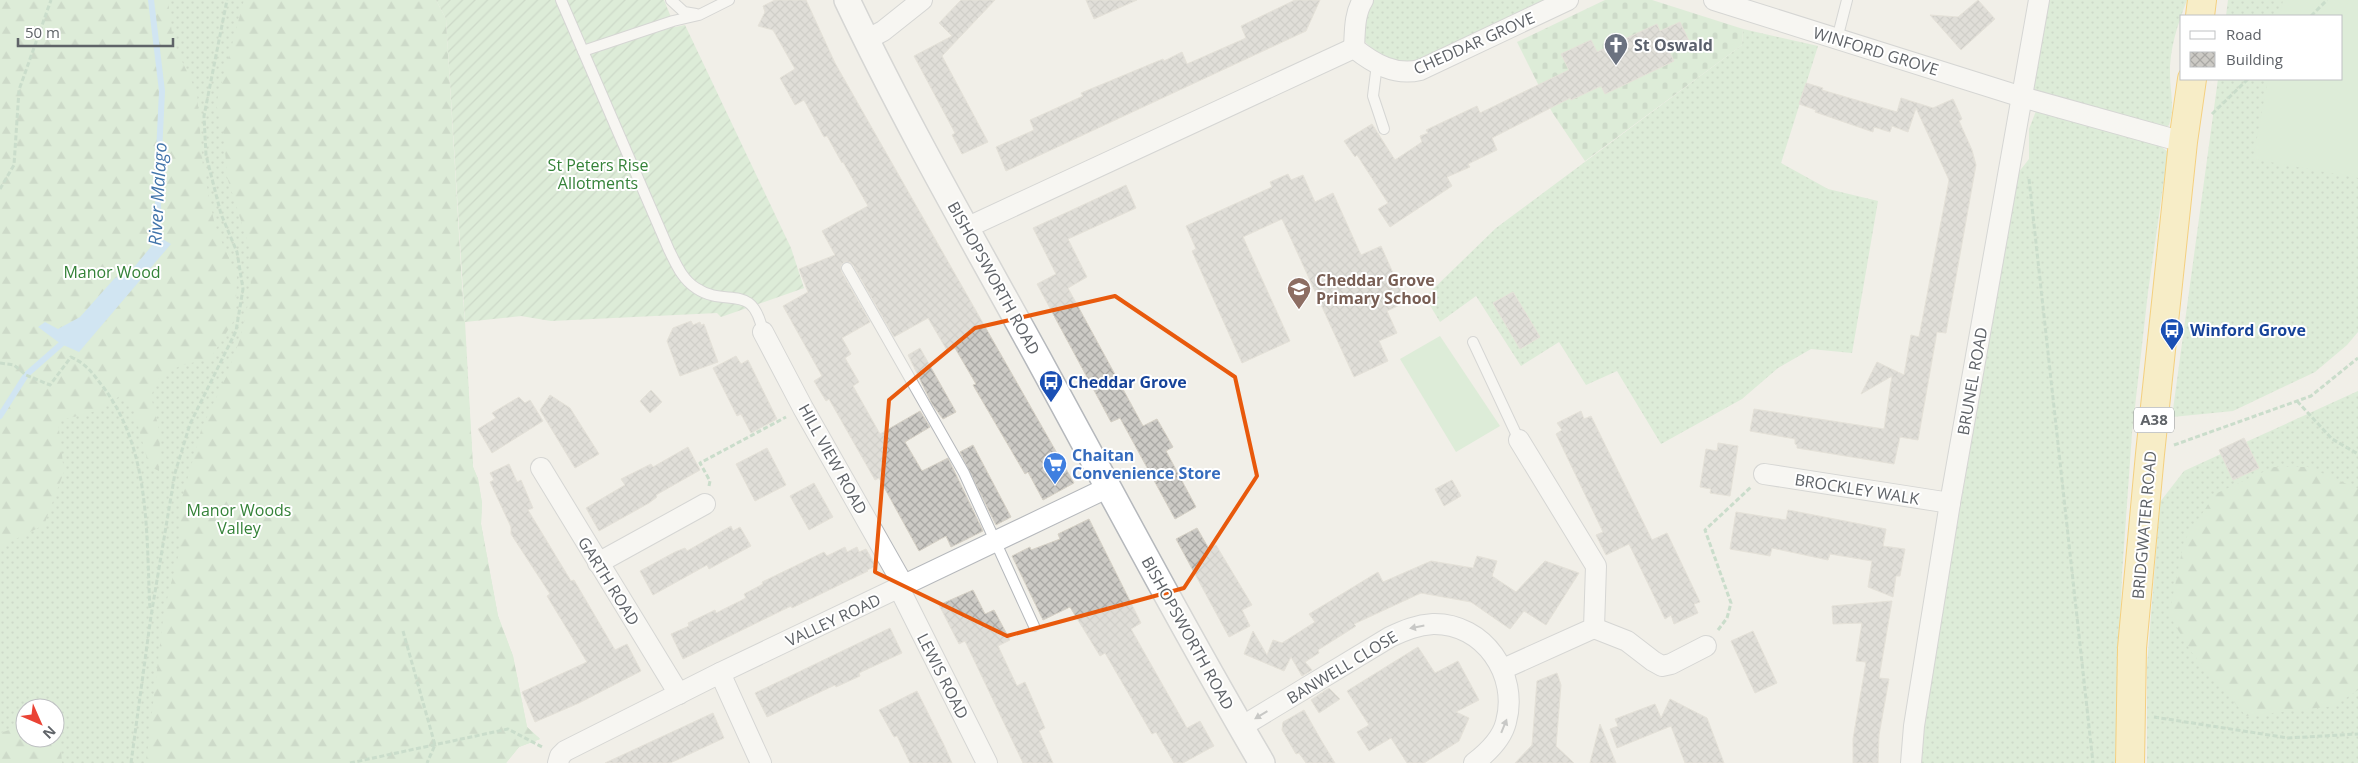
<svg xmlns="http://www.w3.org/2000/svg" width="2358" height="763" font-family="'Open Sans',sans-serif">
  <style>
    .grass { fill: url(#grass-dots); fill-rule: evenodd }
    .forest { fill: url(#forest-firs) }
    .cemetery { fill: url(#cemetery-stones) }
    .garden { fill: url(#garden-furrows) }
    .pitch { fill: #c5e8c5 }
    .water { fill: #aadaff }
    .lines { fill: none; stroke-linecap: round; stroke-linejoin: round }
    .stream { stroke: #aadaff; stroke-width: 6 }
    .building { fill: url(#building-cross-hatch); stroke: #d6d1c6 }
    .service-casing { stroke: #b5b8bc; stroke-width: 12 }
    .minor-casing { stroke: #b5b8bc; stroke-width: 22 }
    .tertiary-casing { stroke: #b5b8bc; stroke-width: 28 }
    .trunk-casing { stroke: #f9ab00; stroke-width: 30 }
    .path { stroke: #9cc7a9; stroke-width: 3; stroke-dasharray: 5 2.5; stroke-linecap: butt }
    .service { stroke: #fff; stroke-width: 10 }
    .minor { stroke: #fff; stroke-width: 20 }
    .tertiary { stroke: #fff; stroke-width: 25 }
    .trunk { stroke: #feeaa1; stroke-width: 28 }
    .oneway { fill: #979a9d }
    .marked { fill: none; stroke: #e8590c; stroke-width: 4; stroke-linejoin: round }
    .labels { text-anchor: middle; stroke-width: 4; stroke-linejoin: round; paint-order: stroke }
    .shield { fill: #fff; stroke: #8f9295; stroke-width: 1 }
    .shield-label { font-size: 15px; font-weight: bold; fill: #5f6368 }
    .street-label { font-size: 16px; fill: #5f6368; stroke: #fff }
    .worship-label { font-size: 16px; font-weight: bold; fill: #5b616d; stroke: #fff; text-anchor: start }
    .park-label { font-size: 16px; fill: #348238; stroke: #fff }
    .education-label { font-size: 16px; font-weight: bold; fill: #785e54; stroke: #fff; text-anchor: start }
    .transit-label { font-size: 16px; font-weight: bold; fill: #164399; stroke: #fff; text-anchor: start }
    .shop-label { font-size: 16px; font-weight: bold; fill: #366cbe; stroke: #fff; text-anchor: start }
    .water-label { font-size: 18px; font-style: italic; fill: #4174aa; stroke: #fff }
  </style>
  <defs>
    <pattern id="grass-dots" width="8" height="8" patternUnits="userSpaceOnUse" patternTransform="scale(1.25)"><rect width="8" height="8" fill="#c5e8c5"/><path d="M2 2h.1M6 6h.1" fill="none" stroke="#a3c0a4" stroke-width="1.8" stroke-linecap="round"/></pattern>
    <pattern id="forest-firs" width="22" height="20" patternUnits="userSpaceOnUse" patternTransform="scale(1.25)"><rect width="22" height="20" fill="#c5e8c5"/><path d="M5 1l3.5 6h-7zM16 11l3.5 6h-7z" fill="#a3c0a4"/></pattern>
    <pattern id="cemetery-stones" width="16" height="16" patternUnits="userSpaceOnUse" patternTransform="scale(1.25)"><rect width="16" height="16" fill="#c5e8c5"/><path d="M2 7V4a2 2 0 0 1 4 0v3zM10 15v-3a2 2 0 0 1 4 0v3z" fill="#a3c0a4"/></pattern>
    <pattern id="garden-furrows" width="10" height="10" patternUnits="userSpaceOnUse" patternTransform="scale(1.25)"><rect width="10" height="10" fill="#c5e8c5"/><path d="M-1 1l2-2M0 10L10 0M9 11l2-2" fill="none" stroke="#a3c0a4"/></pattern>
    <pattern id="building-cross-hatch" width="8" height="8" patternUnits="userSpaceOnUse" patternTransform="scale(1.25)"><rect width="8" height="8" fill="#cccac5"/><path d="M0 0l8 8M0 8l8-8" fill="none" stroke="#a9a8a4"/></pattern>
  </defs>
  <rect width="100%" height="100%" fill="#f1efe8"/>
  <g class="grass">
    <path d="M 0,0 L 436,0 L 465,322 L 473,467 L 478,479 L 482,503 L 481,524 L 498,616 L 513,656 L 527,727 L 540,739 L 519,747 L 506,763 L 0,763 ZM 25,708 L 55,708 L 55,738 L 25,738 Z"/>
    <path d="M 1371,0 L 1555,0 L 1414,64 C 1394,64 1377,55 1363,40 L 1364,17 Z"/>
    <path d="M 2047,0 L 2187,0 C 2178,23 2169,50 2170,75 C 2170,92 2175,108 2169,125 L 2165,128 L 2037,91 L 2033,88 Z"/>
    <polygon points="2228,0 2358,0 2358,332 2347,345 2315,372 2233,411 2172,417 2218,79 2342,79 2342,16 2226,16"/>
    <polygon points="1743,29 1818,46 1781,163 1828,189 1878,201 1852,353 1811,349 1778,368 1742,399 1661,444 1617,371 1586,385 1559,342 1521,366 1476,296 1440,322 1425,297 1496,228 1742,45"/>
    <polygon points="2036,111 2159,145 2168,152 2148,292 2132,433 2122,574 2115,763 1919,763 1932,670 2018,173 2029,159 2029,129"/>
    <polygon points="2358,391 2358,763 2147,763 2147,666 2160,502 2184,471 2221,454 2233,480 2258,468 2246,442"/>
  </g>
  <g class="forest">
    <polygon points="0,0 168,0 173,42 197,93 203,167 215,226 237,277 235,319 210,359 182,365 160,376 151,396 160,434 159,471 149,466 134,411 121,395 100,410 58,421 64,472 44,525 0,547"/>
    <polygon points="244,0 436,0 446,19 473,467 478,479 482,503 481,524 498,616 513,656 527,727 540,739 519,747 506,763 146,763 164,611 179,553 182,498 202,427 226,377 240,339 251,291 249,246 227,177 224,136 216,104"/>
    <polygon points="2274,467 2308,467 2358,489 2358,690 2334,706 2246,716 2192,653 2169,615 2184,541 2215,494"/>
    <polygon points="55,719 59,723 62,763 0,763 0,733 25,725 25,738 55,738"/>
  </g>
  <polygon class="cemetery" points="1605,0 1652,0 1743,29 1742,45 1585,161 1552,112 1517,42"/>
  <polygon class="garden" points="436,0 664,0 675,27 685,25 791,248 804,288 721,317 717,313 551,321 521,316 465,322 446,19"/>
  <g class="pitch">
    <polygon points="2283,0 2358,0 2358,178 2253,159 2268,79 2342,79 2342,16 2280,16"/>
    <polygon points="1440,336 1500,426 1456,452 1400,359"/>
  </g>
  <polygon class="water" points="159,237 171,244 79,352 61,344 38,327 45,322 58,329 80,317 114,279 135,266"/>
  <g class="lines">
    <g class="stream">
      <polyline points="151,0 162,91 158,174 158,245"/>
      <polyline points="0,416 26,375 67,339"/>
    </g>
  </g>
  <g class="building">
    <polygon points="775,0 806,0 835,63 1074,483 1043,500 1028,472 1025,474 973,385 976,384 955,348 948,352 928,318 894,337 853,265 850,262 844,262 841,265 841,271 870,322 842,338 851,354 845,358 859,382 853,386 880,434 920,411 930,427 905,442 922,471 948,458 983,531 951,547 946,536 919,551 879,478 875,480 829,399 826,401 814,381 822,376 783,306 808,292 799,269 835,255 822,231 868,206 843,162 842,163 827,136 824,137 804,100 795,105 780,78 795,69 773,30 758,26 765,12 763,6"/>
    <polygon points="961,0 995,0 942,56 988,142 962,154 952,135 955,133 914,56 952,36 939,23"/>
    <polygon points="1086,0 1137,0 1094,19"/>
    <polygon points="1295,0 1320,0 1306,31 1006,171 996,147 1034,130 1030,120 1083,96 1081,93 1163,59 1164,61 1182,52 1187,64 1246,38 1241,26"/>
    <polygon points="1978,0 1995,19 1961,50 1930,15 1958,17"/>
    <polygon points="1680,22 1690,43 1670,53 1674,61 1605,94 1601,86 1571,100 1570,98 1492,138 1497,150 1468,164 1470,167 1447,177 1452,186 1390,227 1378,209 1388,203 1357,155 1355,157 1344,141 1372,124 1395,160 1422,142 1420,136 1428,133 1426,130 1477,106 1480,113 1569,70 1561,54 1591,40 1597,52 1657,24 1660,31"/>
    <polygon points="1806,83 1823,88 1822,90 1897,112 1901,98 1933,108 1953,99 1962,119 1959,121 1972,150 1976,165 1946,333 1937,332 1918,440 1900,437 1894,464 1797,448 1797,445 1795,444 1795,439 1750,431 1754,409 1884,429 1892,376 1861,394 1877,362 1904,375 1911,335 1919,337 1949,180 1916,108 1908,132 1892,126 1890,132 1874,127 1873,132 1815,112 1816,110 1799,104"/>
    <polygon points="1288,174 1291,180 1303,175 1315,202 1333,193 1361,255 1381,246 1406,302 1387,311 1397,333 1379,341 1388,361 1354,377 1282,219 1243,237 1290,341 1242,363 1192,251 1196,249 1186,226 1272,187 1270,182"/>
    <polygon points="1126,185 1136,208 1068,239 1087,277 1068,288 1143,426 1157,419 1173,447 1166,451 1196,507 1175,519 1120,418 1111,422 1037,284 1056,274 1033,228"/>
    <polygon points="1513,292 1540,337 1520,349 1493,303"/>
    <polygon points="691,321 693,325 700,322 701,325 704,324 718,362 680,376 667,341 673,328"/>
    <polygon points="920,348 956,412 943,419 932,404 908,355"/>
    <polygon points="736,356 741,364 748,360 777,419 751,433 741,414 737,416 713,368"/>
    <polygon points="651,390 662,402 650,413 640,401"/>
    <polygon points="550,395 570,408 599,454 575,468 540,410"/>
    <polygon points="519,397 525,403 530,400 543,421 492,453 478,429 496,418 492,413"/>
    <polygon points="1581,411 1584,419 1591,416 1652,540 1667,533 1700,602 1694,604 1698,613 1674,624 1671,615 1665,619 1629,544 1606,555 1596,535 1603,532 1556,434 1562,430 1557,423"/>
    <polygon points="2244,438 2259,468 2233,480 2219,450"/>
    <polygon points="1718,443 1738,446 1730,496 1710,493 1711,489 1700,487 1706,449 1717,451"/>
    <polygon points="973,445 1011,517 996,525 960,452"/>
    <polygon points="688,447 700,470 656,495 657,497 649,503 599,531 586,508 625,485 621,479 651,464 653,467"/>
    <polygon points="767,448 786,485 755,501 736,464"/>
    <polygon points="509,464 517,482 521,480 533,508 528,510 571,581 574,580 615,650 627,644 641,671 579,703 535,722 522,692 587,662 547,596 550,594 511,534 511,527 490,482 494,480 490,473"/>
    <polygon points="1452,480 1461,496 1444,506 1435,489"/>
    <polygon points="814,483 833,517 809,530 790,496"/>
    <polygon points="1788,510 1886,529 1883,546 1905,549 1900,576 1896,576 1893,597 1868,587 1872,561 1830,554 1828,560 1772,548 1770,556 1730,549 1736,512 1786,520"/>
    <polygon points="1089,519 1141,623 1131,629 1187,728 1200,721 1214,746 1183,763 1174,763 1156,732 1152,734 1105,653 1100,656 1070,607 1043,620 1012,556 1030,547 1031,550 1060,539 1058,534"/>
    <polygon points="731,526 733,531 740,527 751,546 709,569 707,565 653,595 640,571 675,552 685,548 687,551"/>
    <polygon points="1197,528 1209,549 1216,545 1252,605 1242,610 1250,626 1229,637 1176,539"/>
    <polygon points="845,547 847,552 857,547 859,552 866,549 876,566 867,570 868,571 792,608 791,606 683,659 671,634 689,626 688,623 715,610 716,613 746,598 744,594 763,584 762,582 824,552 827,556"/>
    <polygon points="1477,556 1497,561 1492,576 1516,592 1545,561 1579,573 1546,625 1524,611 1510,629 1471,602 1421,593 1354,624 1356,626 1318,650 1319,653 1305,662 1312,670 1302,676 1291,657 1284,671 1244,654 1253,631 1267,655 1273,640 1282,643 1315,622 1309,614 1378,572 1383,582 1431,561 1473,568"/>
    <polygon points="973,590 985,614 994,610 1010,640 998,646 1017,686 1025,682 1045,728 1039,731 1053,763 1023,763 965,641 959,644 939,605"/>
    <polygon points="1892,601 1879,678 1889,679 1879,735 1878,763 1853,763 1853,739 1866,662 1856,661 1862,623 1833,624 1832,606"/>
    <polygon points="890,628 902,653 859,673 860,676 836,687 835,685 767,717 755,693"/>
    <polygon points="1753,631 1777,683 1755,693 1731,641"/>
    <polygon points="1418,647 1435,673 1458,661 1479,700 1456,712 1469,718 1459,741 1424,763 1407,763 1391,738 1369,751 1357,732 1369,725 1347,691"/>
    <polygon points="1557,673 1561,685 1556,746 1574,763 1515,763 1532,745 1537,681"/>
    <polygon points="1329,688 1340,699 1319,713 1311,700"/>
    <polygon points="917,691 944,745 952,763 910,763 897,736 894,737 879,710"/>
    <polygon points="1670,699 1707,718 1724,763 1685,763 1671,726 1617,748 1610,729 1618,726 1615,719 1655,704 1661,718"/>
    <polygon points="1304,710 1321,740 1335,763 1306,763 1299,753 1296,754 1282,730 1283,722"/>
    <polygon points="713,713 724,738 679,759 670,763 605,763"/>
    <polygon points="1600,724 1616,763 1590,763"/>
  </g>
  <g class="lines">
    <g class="service-casing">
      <g id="service">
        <path d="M 561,0 L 669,250 C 676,264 682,279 696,288 C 727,309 752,280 763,332"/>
        <polyline points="671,0 684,12 696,14"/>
        <polyline points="1837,39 1847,0"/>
        <polyline points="583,51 673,21 699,15 729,0"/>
        <polyline points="1377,64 1373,96 1384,129"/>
        <polyline points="847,268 964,473 1034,626"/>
        <polyline points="1473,342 1519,440"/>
      </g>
    </g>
    <g class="minor-casing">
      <g id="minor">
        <polyline points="1714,0 2022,97 2183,142"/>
        <polyline points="866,40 883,31 922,0"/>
        <path d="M 1354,48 C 1374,64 1395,76 1420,70 L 1568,0"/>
        <path d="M 1354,48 C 1355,32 1354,14 1363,0"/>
        <polyline points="966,228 1354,48"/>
        <polyline points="763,332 803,408 904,586"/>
        <polyline points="541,468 679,694"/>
        <polyline points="1764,474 1950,503"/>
        <polyline points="598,563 705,504"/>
        <polyline points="899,588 987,763"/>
        <polyline points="1594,628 1627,641 1653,661 1662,666 1671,664 1706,646"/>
        <polyline points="1503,669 1594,628 1596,566 1519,440"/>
        <polyline points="720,673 761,763"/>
        <path d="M 1241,727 L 1390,637 C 1405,630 1417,625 1433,624 C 1484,623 1519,675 1506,722 C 1502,739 1487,753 1474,763"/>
        <polyline points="558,763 560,756 565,751 720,673 1109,487"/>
        <polyline points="1911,763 1914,726 1950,503 2039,0"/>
      </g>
    </g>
    <g class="tertiary-casing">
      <path id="tertiary" d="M 847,0 C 905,122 973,240 1038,358 C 1112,494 1184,630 1262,763"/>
    </g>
    <g class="trunk-casing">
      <g id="trunk">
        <polyline points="2200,16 2202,0"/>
        <polyline points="2130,763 2132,648 2150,454 2183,142 2192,79"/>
      </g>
    </g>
    <g class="path">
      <polyline points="2311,16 2327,0"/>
      <polyline points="2212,114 2248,79"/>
      <polyline points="2029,179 2093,763"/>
      <polyline points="0,189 14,165 19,90 51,0"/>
      <path d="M 0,363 L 14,365 L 26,375 L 50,385 L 71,357 C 88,365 92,373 104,388 C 151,452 146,534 150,610"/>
      <polyline points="2297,401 2332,439 2358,454"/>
      <polyline points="2174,445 2311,396 2358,358"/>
      <polyline points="709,486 710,481 700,463 786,417"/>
      <polyline points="1718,630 1727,618 1731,603 1705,530 1751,487"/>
      <polyline points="403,631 435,745 427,763"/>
      <polyline points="2154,717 2288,738 2358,734"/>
      <polyline points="131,763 151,616 175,473 190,424 236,331 243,289 237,252 221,214 206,155 204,116 227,0"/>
      <polyline points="350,763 508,729 544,748"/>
    </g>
    <use href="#service" class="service"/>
    <use href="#minor" class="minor"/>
    <use href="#tertiary" class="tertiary"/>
    <use href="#trunk" class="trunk"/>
  </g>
  <defs><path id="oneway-solid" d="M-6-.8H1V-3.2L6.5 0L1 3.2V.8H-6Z" transform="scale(1.25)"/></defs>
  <g class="oneway">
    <use href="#oneway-solid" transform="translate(1417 627) rotate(169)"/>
    <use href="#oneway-solid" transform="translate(1261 715) rotate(149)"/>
    <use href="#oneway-solid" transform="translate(1504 726) rotate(-68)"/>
  </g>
  <path d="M0 0H2358V763H0ZM 1115,296 L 1235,377 L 1257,476 L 1184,588 L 1007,636 L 875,572 L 889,400 L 975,328 Z" fill="#f1efe8" fill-opacity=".55" fill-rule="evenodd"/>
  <path class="marked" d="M 1115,296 L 1235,377 L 1257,476 L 1184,588 L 1007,636 L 875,572 L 889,400 L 975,328 Z"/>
  <defs>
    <g id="church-pin" transform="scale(1.25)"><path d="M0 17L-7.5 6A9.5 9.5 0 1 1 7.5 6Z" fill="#6b7280" stroke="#fff"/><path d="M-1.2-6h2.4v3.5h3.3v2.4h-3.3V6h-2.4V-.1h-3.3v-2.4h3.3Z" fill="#fff"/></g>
    <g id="school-pin" transform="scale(1.25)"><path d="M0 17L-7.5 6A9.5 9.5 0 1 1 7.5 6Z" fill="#8d6e63" stroke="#fff"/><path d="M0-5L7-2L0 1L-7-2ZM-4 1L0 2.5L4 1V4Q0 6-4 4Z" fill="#fff"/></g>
    <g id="bus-pin" transform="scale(1.25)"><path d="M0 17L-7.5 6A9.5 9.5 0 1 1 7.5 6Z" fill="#1a4fb4" stroke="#fff"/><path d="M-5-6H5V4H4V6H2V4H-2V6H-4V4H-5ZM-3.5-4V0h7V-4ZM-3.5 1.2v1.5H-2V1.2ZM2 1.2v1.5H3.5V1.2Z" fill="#fff"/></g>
    <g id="supermarket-pin" transform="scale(1.25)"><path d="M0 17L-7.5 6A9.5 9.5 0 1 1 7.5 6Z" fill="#3f7fe0" stroke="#fff"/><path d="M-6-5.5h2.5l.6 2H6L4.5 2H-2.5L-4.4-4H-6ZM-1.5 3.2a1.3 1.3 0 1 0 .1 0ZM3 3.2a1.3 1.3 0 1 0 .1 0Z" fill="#fff"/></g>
  </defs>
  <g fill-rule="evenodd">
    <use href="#church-pin" x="1616" y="45"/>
    <use href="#school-pin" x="1299" y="289"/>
    <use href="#bus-pin" x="2172" y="330"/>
    <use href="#bus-pin" x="1051" y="382"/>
    <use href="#supermarket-pin" x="1055" y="464"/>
  </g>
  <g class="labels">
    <rect class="shield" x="2134" y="407.5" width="40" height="25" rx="4"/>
    <g class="shield-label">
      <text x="2154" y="425">A38</text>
    </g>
    <g class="street-label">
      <text transform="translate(1474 43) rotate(-24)" y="6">CHEDDAR GROVE</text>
      <text transform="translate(1876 51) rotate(17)" y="6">WINFORD GROVE</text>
      <text transform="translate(994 278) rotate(61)" y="6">BISHOPSWORTH ROAD</text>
      <text transform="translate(1972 381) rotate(-80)" y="6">BRUNEL ROAD</text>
      <text transform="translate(833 459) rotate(61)" y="6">HILL VIEW ROAD</text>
      <text transform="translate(1857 489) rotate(9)" y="6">BROCKLEY WALK</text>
      <text transform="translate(2144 525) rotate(-85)" y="6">BRIDGWATER ROAD</text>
      <text transform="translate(609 581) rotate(58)" y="6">GARTH ROAD</text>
      <text transform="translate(833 620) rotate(-25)" y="6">VALLEY ROAD</text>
      <text transform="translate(1188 633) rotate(61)" y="6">BISHOPSWORTH ROAD</text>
      <text transform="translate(1342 667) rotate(-31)" y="6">BANWELL CLOSE</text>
      <text transform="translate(943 676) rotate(63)" y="6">LEWIS ROAD</text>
    </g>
    <g class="worship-label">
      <text x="1634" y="51">St Oswald</text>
    </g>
    <g class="park-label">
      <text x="598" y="171">St Peters Rise<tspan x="598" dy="18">Allotments</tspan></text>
      <text x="112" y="278">Manor Wood</text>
      <text x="239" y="516">Manor Woods<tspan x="239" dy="18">Valley</tspan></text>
    </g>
    <g class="education-label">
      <text x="1316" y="286">Cheddar Grove<tspan x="1316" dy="18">Primary School</tspan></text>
    </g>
    <g class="transit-label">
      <text x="2190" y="336">Winford Grove</text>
      <text x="1068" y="388">Cheddar Grove</text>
    </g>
    <g class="shop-label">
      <text x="1072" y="461">Chaitan<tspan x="1072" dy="18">Convenience Store</tspan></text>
    </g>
    <g class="water-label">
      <text transform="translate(158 194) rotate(-87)" y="6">River Malago</text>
    </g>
  </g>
  <rect x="2180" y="15" width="162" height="65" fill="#ffffff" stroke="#bfc1c3"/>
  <rect x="2190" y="31" width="25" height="8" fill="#ffffff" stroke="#bfc1c3"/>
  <text x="2226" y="40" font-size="15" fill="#5f6368">Road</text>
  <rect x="2190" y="52" width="25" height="15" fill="url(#building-cross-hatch)" stroke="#bfc1c3"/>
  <text x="2226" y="65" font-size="15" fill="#5f6368">Building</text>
  <g transform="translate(40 723) rotate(135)"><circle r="24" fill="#ffffff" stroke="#bfc1c3"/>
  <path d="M0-4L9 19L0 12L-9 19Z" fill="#ea4335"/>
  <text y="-8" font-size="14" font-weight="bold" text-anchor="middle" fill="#5f6368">N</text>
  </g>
  <path d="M18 38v8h155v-8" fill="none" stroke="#5f6368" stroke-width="2.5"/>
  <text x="25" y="38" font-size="15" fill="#5f6368" stroke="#ffffff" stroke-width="4" paint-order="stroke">50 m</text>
</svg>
